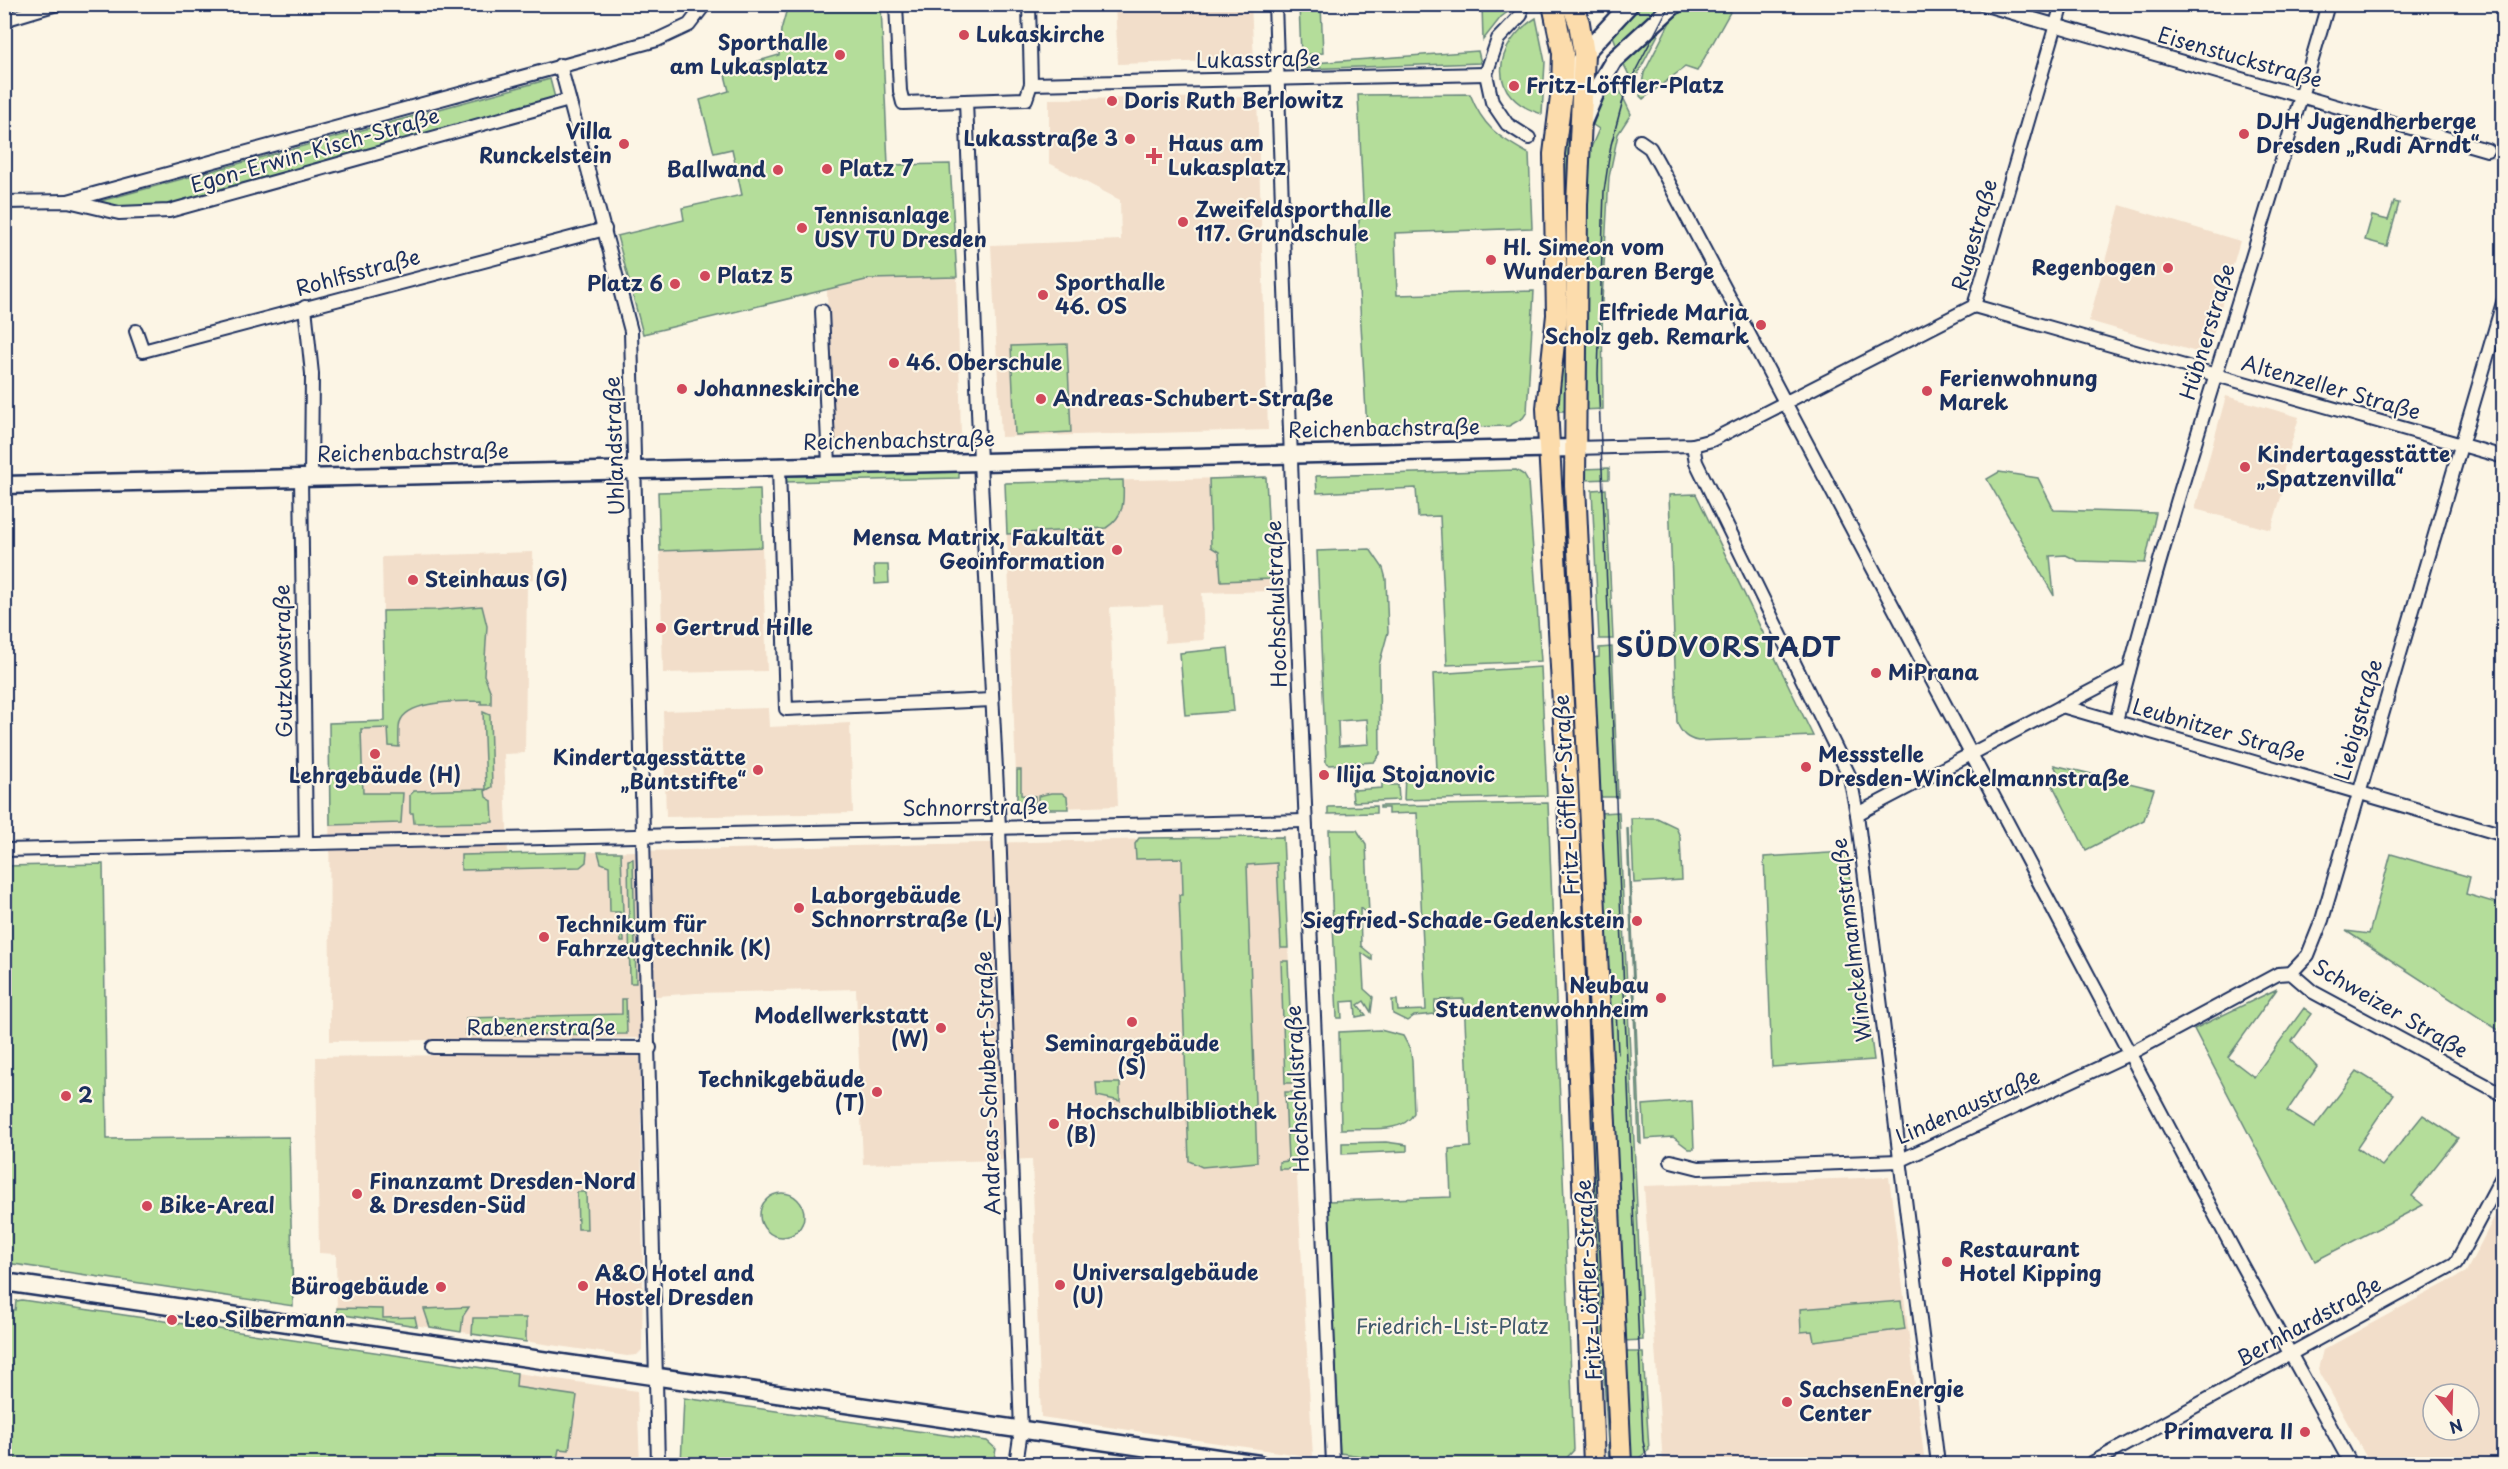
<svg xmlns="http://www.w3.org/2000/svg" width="2508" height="1469" font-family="'Playpen Sans',sans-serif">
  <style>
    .built { fill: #f2deca; fill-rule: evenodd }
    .green { fill: #b4dd9a; stroke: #68867c; stroke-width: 1.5; fill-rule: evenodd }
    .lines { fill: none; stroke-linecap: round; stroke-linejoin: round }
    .street-tunnel { stroke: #cfcdca; stroke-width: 12; stroke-dasharray: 12 6; stroke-linecap: butt }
    .street-casing { stroke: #1b2f5e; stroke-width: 16 }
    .secondary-casing { stroke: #1b2f5e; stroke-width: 21 }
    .primary-casing { stroke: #1b2f5e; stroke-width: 24 }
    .street { stroke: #fcf5e5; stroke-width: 12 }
    .secondary { stroke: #fcf5e5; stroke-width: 16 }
    .primary { stroke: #fcdcac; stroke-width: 20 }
    .tram { stroke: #1b2f5e; stroke-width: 1.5 }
    .rail { stroke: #1b2f5e; stroke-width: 4 }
    .poi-dot { fill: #d1495b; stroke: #fcf5e5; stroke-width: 2 }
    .labels { text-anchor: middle; stroke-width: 4.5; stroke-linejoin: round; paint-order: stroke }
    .poi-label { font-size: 21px; font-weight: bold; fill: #1b2f5e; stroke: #fcf5e5; text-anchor: start }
    .street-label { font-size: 21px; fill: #1b2f5e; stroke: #fcf5e5 }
    .park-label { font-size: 21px; fill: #415a6d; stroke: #fcf5e5 }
    .district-label { font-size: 27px; font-weight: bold; letter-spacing: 1.5px; fill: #1b2f5e; stroke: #fcf5e5 }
  </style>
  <rect width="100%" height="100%" fill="#fcf5e5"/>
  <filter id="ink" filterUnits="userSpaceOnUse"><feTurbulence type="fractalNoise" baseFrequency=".0167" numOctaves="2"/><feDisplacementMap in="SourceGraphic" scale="12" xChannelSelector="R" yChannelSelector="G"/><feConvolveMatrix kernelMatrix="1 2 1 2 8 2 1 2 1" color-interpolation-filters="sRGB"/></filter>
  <g filter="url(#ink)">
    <g class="built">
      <polygon points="1115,5 1251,5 1254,60 1118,64"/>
      <polygon points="1257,97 1268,430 1001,437 991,245 1121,240 1120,200 1049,163 1049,99"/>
      <polygon points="2120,205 2240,241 2207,355 2089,321"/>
      <polygon points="957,277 961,437 832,440 827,290 870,279"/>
      <polygon points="2226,396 2299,417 2281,479 2286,481 2271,530 2195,509"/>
      <polygon points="1266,477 1271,591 1202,593 1204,640 1165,643 1163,605 1110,607 1118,806 1025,809 1017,802 1005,483"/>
      <polygon points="762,547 767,671 663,673 660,551"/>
      <polygon points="533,552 534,579 527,580 525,753 504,754 508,854 1284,836 1297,1177 1313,1457 1041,1417 1032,1159 863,1164 856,989 696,993 645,997 642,1038 330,1041 329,723 385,721 382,557"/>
      <polygon points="768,708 769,727 850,723 853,813 666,817 663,711"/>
      <polygon points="640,1052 643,1266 642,1350 637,1355 627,1356 337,1314 336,1254 319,1253 316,1057"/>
      <polygon points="1889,1177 1925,1464 1663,1464 1644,1186"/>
      <path d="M 2503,1200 L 2503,1464 L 2370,1464 L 2318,1369 L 2323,1350 L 2466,1272 ZM 2433,1394 L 2469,1394 L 2469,1430 L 2433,1430 Z"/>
      <polygon points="517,1373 637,1391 640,1464 556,1464 559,1449 569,1450 515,1386"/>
    </g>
    <g class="green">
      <polygon points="788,5 881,5 888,165 950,164 957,277 870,279 643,334 617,236 684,220 682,208 742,195 732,149 714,153 700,100 729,91 724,71 779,55 781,30"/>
      <polygon points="1299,5 1321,5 1323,53 1301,55"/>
      <polygon points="1482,5 1517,5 1501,17 1483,40"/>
      <polygon points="1641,5 1665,5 1618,49 1613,36"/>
      <polygon points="1691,5 1734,5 1697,71 1685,67 1643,99 1640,96 1644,73 1671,20"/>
      <path d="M 1536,18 L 1545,62 L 1542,114 C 1486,98 1492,45 1536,18 Z"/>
      <polygon points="1664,23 1633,83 1621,59"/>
      <polygon points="1478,51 1481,63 1300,69 1300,64"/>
      <polygon points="1611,72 1631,114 1618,134 1609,177 1602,301 1603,409 1582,410 1585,225 1590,150 1599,129 1593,125 1600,98"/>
      <polygon points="550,79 555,98 172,205 123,210 98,205 97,202"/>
      <polygon points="1577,82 1570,139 1567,411 1557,411 1563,137"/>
      <path d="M 1470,94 C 1483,127 1498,137 1529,154 L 1532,228 L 1395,233 L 1397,295 L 1534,291 L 1527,412 L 1523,418 L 1509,426 L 1367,430 L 1356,236 L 1363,202 L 1358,95 Z"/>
      <polygon points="2394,202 2399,203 2387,246 2365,240 2372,216 2388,220"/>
      <polygon points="1067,344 1071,432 1015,435 1011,346"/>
      <polygon points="1609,468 1609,479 1584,480 1583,469"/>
      <polygon points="1516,470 1524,475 1528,482 1541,661 1447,665 1440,516 1418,517 1416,488 1317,493 1316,476"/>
      <polygon points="959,472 959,478 784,482 784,476"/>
      <polygon points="1999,472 2038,478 2054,510 2156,513 2145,563 2078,561 2066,555 2050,556 2054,596 1987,479"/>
      <polygon points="1266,477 1271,579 1221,581 1219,552 1211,547 1209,479"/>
      <path d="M 1123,480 C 1124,501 1125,516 1106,528 L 1007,534 L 1005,483 Z"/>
      <polygon points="760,489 762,547 660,551 658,492"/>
      <polygon points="1606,489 1613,639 1599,639 1592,490"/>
      <polygon points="1560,490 1565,490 1569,597 1578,655 1569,656"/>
      <path d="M 1696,494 L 1813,736 L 1698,741 C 1687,739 1682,734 1677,723 L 1669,495 Z"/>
      <path d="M 1370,549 L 1383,568 L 1386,579 L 1388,632 L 1379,665 L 1380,754 L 1374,762 L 1329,765 L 1326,763 L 1317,551 ZM 1367,719 L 1369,744 L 1339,746 L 1338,721 Z"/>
      <polygon points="874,565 888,565 889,583 875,584"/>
      <path d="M 482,606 L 487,626 L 484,675 L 491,693 L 491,704 L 481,704 L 481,701 C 461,702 408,699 400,722 C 398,729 399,740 399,747 L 389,746 L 388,728 L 361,729 L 363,793 L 403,793 L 401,823 L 330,825 L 329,723 L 385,721 L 383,611 L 435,610 Z"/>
      <polygon points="1612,647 1618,797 1599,797 1592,658 1599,657 1599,648"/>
      <polygon points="1228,648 1234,711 1185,715 1180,653"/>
      <polygon points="1578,660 1584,798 1575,798 1569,663"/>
      <polygon points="1541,667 1547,796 1404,800 1405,773 1437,771 1433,674"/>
      <polygon points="483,712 490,715 492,787 485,791 486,797 492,801 493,822 414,823 413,813 410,813 410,795 414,791 486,789"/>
      <polygon points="2054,765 2154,789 2144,820 2086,850 2049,778 2058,773"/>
      <polygon points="1017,770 1021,770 1021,795 1035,796 1035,809 1025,809 1017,802"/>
      <polygon points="1390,777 1390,785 1398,785 1399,800 1353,802 1351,779 1354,779 1354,790 1382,788 1382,778"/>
      <polygon points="1051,793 1062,793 1067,797 1068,809 1038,809 1038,796"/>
      <polygon points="1548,803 1574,1450 1561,1464 1420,1464 1340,1453 1328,1201 1451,1197 1449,1149 1471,1147 1464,999 1435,1000 1435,1014 1414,1016 1407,1021 1393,1014 1392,1000 1397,1000 1398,1011 1426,1010 1417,813 1388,814 1388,808 1380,808 1380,806"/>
      <polygon points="1376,806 1376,813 1328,814 1328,807"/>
      <polygon points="1585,812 1613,1464 1609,1464 1602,1342 1598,1316 1575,813"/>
      <polygon points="1619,812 1643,1340 1623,1341 1599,813"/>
      <polygon points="1631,818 1657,818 1676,827 1680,837 1682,880 1634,883"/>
      <polygon points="1627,828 1628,828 1641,1144 1639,1143"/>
      <polygon points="1329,830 1357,830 1366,844 1369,915 1360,908 1361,946 1372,955 1372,960 1362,953 1364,989 1373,997 1371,1012 1364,1001 1358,1005 1366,1015 1356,1017 1355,1001 1341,1002 1342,1018 1337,1018"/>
      <polygon points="1283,837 1288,948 1281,948 1277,863 1247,865 1257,1162 1202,1167 1189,1161 1179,895 1183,895 1182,858 1136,859 1135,844 1139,838"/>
      <polygon points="587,852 586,862 580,867 461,870 461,855"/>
      <polygon points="598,852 621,852 624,942 621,942 620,912 610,912 609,866 601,863"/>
      <polygon points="1846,852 1874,1060 1772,1067 1764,857"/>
      <polygon points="2391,854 2470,877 2466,894 2503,905 2503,1033 2346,931 2369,934"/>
      <polygon points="633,859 636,983 630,983 628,860"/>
      <polygon points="103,864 107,1139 289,1137 293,1306 7,1263 5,866"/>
      <polygon points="1281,961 1288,961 1293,1083 1285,1083"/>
      <polygon points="2277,989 2228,1057 2254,1077 2304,1008 2312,1014 2292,1041 2317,1067 2287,1111 2314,1128 2357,1071 2394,1094 2357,1148 2382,1166 2423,1115 2458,1138 2412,1196 2423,1205 2315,1261 2194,1029"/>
      <polygon points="622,999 626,999 627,1034 466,1035 466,1018 622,1014"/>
      <path d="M 1380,1030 L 1403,1036 L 1410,1049 L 1412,1060 L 1414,1113 C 1403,1135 1363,1127 1341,1129 L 1339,1032 Z"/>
      <polygon points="1096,1083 1120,1083 1120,1101 1097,1096"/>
      <polygon points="1285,1092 1293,1092 1297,1169 1279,1169 1279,1162 1288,1161"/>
      <polygon points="1692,1101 1694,1149 1689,1149 1673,1137 1645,1139 1643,1105"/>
      <polygon points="1386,1142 1407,1145 1407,1151 1342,1154 1342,1143"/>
      <polygon points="577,1192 586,1192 587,1229 578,1229"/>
      <circle cx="782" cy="1215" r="22"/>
      <polygon points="22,1300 517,1373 516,1387 577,1396 569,1450 559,1449 556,1464 49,1464 5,1458 5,1309 15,1310 16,1301"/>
      <polygon points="1901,1301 1905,1329 1814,1341 1812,1331 1801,1332 1800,1309"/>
      <polygon points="469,1307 463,1316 461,1332 430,1327 424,1309"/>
      <polygon points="337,1308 383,1309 383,1318 415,1317 417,1326 337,1314"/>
      <polygon points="473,1318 526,1318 526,1342 472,1334"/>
      <polygon points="1623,1352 1643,1352 1649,1450 1631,1464"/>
      <polygon points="684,1398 987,1441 996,1449 993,1464 681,1464"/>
    </g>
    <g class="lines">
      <polyline class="street-tunnel" points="2487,150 2504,155"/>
      <g class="street-casing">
        <g id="street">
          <polyline points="896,4 900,91 903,103 1026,99 1031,84 1029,4"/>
          <polyline points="1275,4 1294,545 1333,1464"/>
          <polyline points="1982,4 2487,150"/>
          <polyline points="1521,15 1498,39 1486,74 1492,102 1507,124 1529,138"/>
          <polyline points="4,20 57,4"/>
          <polyline points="560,65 631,331 658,1464"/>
          <polyline points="1031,84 1486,74"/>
          <polyline points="966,101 980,462 999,827 1021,1431 1016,1464"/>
          <polyline points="1640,141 1650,148 1660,166 2241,1264 2351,1464"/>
          <polyline points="68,201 657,40 689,25 705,4"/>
          <polyline points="4,202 68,201 119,213 169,211 569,100"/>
          <polyline points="1974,306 2504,457"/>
          <polyline points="305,307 312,374 311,478"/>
          <polyline points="822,311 829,465"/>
          <polyline points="136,331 143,351 605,229"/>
          <polyline points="1693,445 1696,462 1850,777 1857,814 1938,1464"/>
          <polyline points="1575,448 1693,445 1712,440 1974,306 2062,4"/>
          <polyline points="779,467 786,709 992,700"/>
          <polyline points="301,478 306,843"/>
          <polyline points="2062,706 2504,835"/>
          <path d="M 2116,721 C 2178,479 2260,244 2328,4"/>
          <polyline points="1857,814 2129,671"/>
          <polyline points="4,850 1305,821"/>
          <polyline points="2291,973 2313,992 2504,1095"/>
          <polyline points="433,1047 650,1048"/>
          <polyline points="1671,1161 1699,1168 1899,1161 2131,1053 2278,974 2291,973 2308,955 2322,920 2504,299"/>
          <polyline points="2090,1464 2456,1263 2504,1173"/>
        </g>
      </g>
      <g class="secondary-casing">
        <g id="secondary">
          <polyline points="1563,88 1584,54 1630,4"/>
          <polyline points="1583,122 1598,87 1614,60 1675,4"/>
          <polyline points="4,485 1575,448"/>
          <polyline points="4,1282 1259,1464"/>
        </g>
      </g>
      <g class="primary-casing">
        <g id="primary">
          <polyline points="1553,4 1563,53 1562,89 1554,154 1557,315 1547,408 1568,796 1594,1464"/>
          <polyline points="1572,4 1579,23 1584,54 1577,205 1575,485 1621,1464"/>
        </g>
      </g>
      <use href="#street" class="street"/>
      <use href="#secondary" class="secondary"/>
      <use href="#primary" class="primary"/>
      <g class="tram">
        <polyline points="1616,1009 1618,1054"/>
        <polyline points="1648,1464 1643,1441 1598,374 1604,191 1611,145 1626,89 1670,4"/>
      </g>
      <polyline class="rail" points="4,1464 5,1464"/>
    </g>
  </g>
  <g class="poi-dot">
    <circle cx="964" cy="35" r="6"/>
    <circle cx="840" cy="55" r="6"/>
    <circle cx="1514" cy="86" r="6"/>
    <circle cx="1112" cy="101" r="6"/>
    <circle cx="2244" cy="134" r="6"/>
    <circle cx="1130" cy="139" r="6"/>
    <circle cx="624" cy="144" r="6"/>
    <path d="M1151 147h6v6h6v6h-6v6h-6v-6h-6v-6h6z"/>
    <circle cx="827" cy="169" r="6"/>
    <circle cx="778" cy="170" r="6"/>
    <circle cx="1183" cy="222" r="6"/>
    <circle cx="802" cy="228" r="6"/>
    <circle cx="1491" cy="260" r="6"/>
    <circle cx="2168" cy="268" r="6"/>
    <circle cx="705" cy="276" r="6"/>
    <circle cx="675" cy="284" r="6"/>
    <circle cx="1043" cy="295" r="6"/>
    <circle cx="1761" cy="325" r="6"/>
    <circle cx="894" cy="363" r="6"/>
    <circle cx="682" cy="389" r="6"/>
    <circle cx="1927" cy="391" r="6"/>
    <circle cx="1041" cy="399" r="6"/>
    <circle cx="2245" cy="467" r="6"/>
    <circle cx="1117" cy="550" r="6"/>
    <circle cx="413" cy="580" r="6"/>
    <circle cx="661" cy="628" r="6"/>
    <circle cx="1876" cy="673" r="6"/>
    <circle cx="375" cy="754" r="6"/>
    <circle cx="1806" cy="767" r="6"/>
    <circle cx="758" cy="770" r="6"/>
    <circle cx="1324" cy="775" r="6"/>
    <circle cx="799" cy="908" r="6"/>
    <circle cx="1637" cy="921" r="6"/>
    <circle cx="544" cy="937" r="6"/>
    <circle cx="1661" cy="998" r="6"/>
    <circle cx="1132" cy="1022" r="6"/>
    <circle cx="941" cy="1028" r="6"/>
    <circle cx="877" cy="1092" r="6"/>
    <circle cx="66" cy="1096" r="6"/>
    <circle cx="1054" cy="1124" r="6"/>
    <circle cx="357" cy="1194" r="6"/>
    <circle cx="147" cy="1206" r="6"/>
    <circle cx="1947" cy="1262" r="6"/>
    <circle cx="1060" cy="1285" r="6"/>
    <circle cx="583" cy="1286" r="6"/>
    <circle cx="441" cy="1287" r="6"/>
    <circle cx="172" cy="1320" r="6"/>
    <circle cx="1787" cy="1402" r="6"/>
    <circle cx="2305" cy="1432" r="6"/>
  </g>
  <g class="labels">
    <g class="poi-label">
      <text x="976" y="42">Lukaskirche</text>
      <text x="828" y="50" text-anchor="end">Sporthalle<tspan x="828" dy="24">am Lukasplatz</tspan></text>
      <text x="1526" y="93">Fritz-Löffler-Platz</text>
      <text x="1124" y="108">Doris Ruth Berlowitz</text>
      <text x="2256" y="129">DJH Jugendherberge<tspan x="2256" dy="24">Dresden „Rudi Arndt“</tspan></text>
      <text x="612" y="139" text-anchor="end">Villa<tspan x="612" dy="24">Runckelstein</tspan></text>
      <text x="1118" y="146" text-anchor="end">Lukasstraße 3</text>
      <text x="1168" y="151">Haus am<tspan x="1168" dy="24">Lukasplatz</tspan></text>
      <text x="839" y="176">Platz 7</text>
      <text x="766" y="177" text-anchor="end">Ballwand</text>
      <text x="1195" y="217">Zweifeldsporthalle<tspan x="1195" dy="24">117. Grundschule</tspan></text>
      <text x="814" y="223">Tennisanlage<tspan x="814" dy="24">USV TU Dresden</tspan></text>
      <text x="1503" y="255">Hl. Simeon vom<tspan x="1503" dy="24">Wunderbaren Berge</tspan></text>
      <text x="2156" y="275" text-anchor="end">Regenbogen</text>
      <text x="717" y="283">Platz 5</text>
      <text x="1055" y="290">Sporthalle<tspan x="1055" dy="24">46. OS</tspan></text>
      <text x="663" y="291" text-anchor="end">Platz 6</text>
      <text x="1749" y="320" text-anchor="end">Elfriede Maria<tspan x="1749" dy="24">Scholz geb. Remark</tspan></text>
      <text x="906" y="370">46. Oberschule</text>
      <text x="1939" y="386">Ferienwohnung<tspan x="1939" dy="24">Marek</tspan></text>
      <text x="694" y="396">Johanneskirche</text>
      <text x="1053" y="406">Andreas-Schubert-Straße</text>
      <text x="2257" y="462">Kindertagesstätte<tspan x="2257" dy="24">„Spatzenvilla“</tspan></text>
      <text x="1105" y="545" text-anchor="end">Mensa Matrix, Fakultät<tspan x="1105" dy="24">Geoinformation</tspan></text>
      <text x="425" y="587">Steinhaus (G)</text>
      <text x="673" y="635">Gertrud Hille</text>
      <text x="1888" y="680">MiPrana</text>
      <text x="1818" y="762">Messstelle<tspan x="1818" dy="24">Dresden-Winckelmannstraße</tspan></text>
      <text x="746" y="765" text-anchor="end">Kindertagesstätte<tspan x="746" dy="24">„Buntstifte“</tspan></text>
      <text x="1336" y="782">Ilija Stojanovic</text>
      <text x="375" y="783" text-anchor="middle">Lehrgebäude (H)</text>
      <text x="811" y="903">Laborgebäude<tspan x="811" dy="24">Schnorrstraße (L)</tspan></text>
      <text x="1625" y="928" text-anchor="end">Siegfried-Schade-Gedenkstein</text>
      <text x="556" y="932">Technikum für<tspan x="556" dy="24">Fahrzeugtechnik (K)</tspan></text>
      <text x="1649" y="993" text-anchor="end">Neubau<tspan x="1649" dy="24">Studentenwohnheim</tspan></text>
      <text x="929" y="1023" text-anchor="end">Modellwerkstatt<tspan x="929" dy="24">(W)</tspan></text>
      <text x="1132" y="1051" text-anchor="middle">Seminargebäude<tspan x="1132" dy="24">(S)</tspan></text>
      <text x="865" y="1087" text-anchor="end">Technikgebäude<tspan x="865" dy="24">(T)</tspan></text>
      <text x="78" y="1103">2</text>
      <text x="1066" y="1119">Hochschulbibliothek<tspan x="1066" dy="24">(B)</tspan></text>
      <text x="369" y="1189">Finanzamt Dresden-Nord<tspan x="369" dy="24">&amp; Dresden-Süd</tspan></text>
      <text x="159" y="1213">Bike-Areal</text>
      <text x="1959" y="1257">Restaurant<tspan x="1959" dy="24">Hotel Kipping</tspan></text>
      <text x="1072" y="1280">Universalgebäude<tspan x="1072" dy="24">(U)</tspan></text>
      <text x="595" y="1281">A&amp;O Hotel and<tspan x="595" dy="24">Hostel Dresden</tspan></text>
      <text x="429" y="1294" text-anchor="end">Bürogebäude</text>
      <text x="184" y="1327">Leo Silbermann</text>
      <text x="1799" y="1397">SachsenEnergie<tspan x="1799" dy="24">Center</tspan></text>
      <text x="2293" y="1439" text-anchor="end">Primavera II</text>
    </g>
    <g class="street-label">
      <text transform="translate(2240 58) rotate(16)" y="7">Eisenstuckstraße</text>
      <text transform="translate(1258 60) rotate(-1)" y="7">Lukasstraße</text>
      <text transform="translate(315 151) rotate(-16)" y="7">Egon-Erwin-Kisch-Straße</text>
      <text transform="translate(1975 235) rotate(-74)" y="7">Rugestraße</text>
      <text transform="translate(358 273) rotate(-15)" y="7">Rohlfsstraße</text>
      <text transform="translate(2208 332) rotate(-73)" y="7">Hübnerstraße</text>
      <text transform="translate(2331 388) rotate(16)" y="7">Altenzeller Straße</text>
      <text transform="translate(1384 429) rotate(-1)" y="7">Reichenbachstraße</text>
      <text transform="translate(899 441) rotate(-1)" y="7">Reichenbachstraße</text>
      <text transform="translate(615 446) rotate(-92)" y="7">Uhlandstraße</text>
      <text transform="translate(413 453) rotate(-1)" y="7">Reichenbachstraße</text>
      <text transform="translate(1277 604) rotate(-92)" y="7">Hochschulstraße</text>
      <text transform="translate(284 661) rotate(-91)" y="7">Gutzkowstraße</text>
      <text transform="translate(2359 720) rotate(-74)" y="7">Liebigstraße</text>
      <text transform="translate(2219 731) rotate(16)" y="7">Leubnitzer Straße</text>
      <text transform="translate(1567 795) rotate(-93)" y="7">Fritz-Löffler-Straße</text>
      <text transform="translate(975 808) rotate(-1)" y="7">Schnorrstraße</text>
      <text transform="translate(1852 940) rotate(-97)" y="7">Winckelmannstraße</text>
      <text transform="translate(2390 1009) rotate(30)" y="7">Schweizer Straße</text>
      <text x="541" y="1035">Rabenerstraße</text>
      <text transform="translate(989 1083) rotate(-92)" y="7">Andreas-Schubert-Straße</text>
      <text transform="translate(1298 1089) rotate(-93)" y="7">Hochschulstraße</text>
      <text transform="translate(1968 1107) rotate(-24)" y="7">Lindenaustraße</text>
      <text transform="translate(1589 1280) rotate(-93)" y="7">Fritz-Löffler-Straße</text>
      <text transform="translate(2309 1322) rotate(-29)" y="7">Bernhardstraße</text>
    </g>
    <g class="park-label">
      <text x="1452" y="1334">Friedrich-List-Platz</text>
    </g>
    <g class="district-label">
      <text x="1729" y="657">SÜDVORSTADT</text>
    </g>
  </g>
  <rect width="2508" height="1469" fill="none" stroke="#fcf5e5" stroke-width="24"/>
  <rect x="12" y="12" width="2484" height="1445" fill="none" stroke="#1b2f5e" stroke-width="2" filter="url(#ink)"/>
  <g transform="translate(2451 1412) rotate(161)"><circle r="28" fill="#fcf5e5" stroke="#a2a6af" stroke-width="1.5"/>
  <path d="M0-4.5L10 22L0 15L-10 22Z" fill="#d1495b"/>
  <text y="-9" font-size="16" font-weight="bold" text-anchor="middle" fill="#1b2f5e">N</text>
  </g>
</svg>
